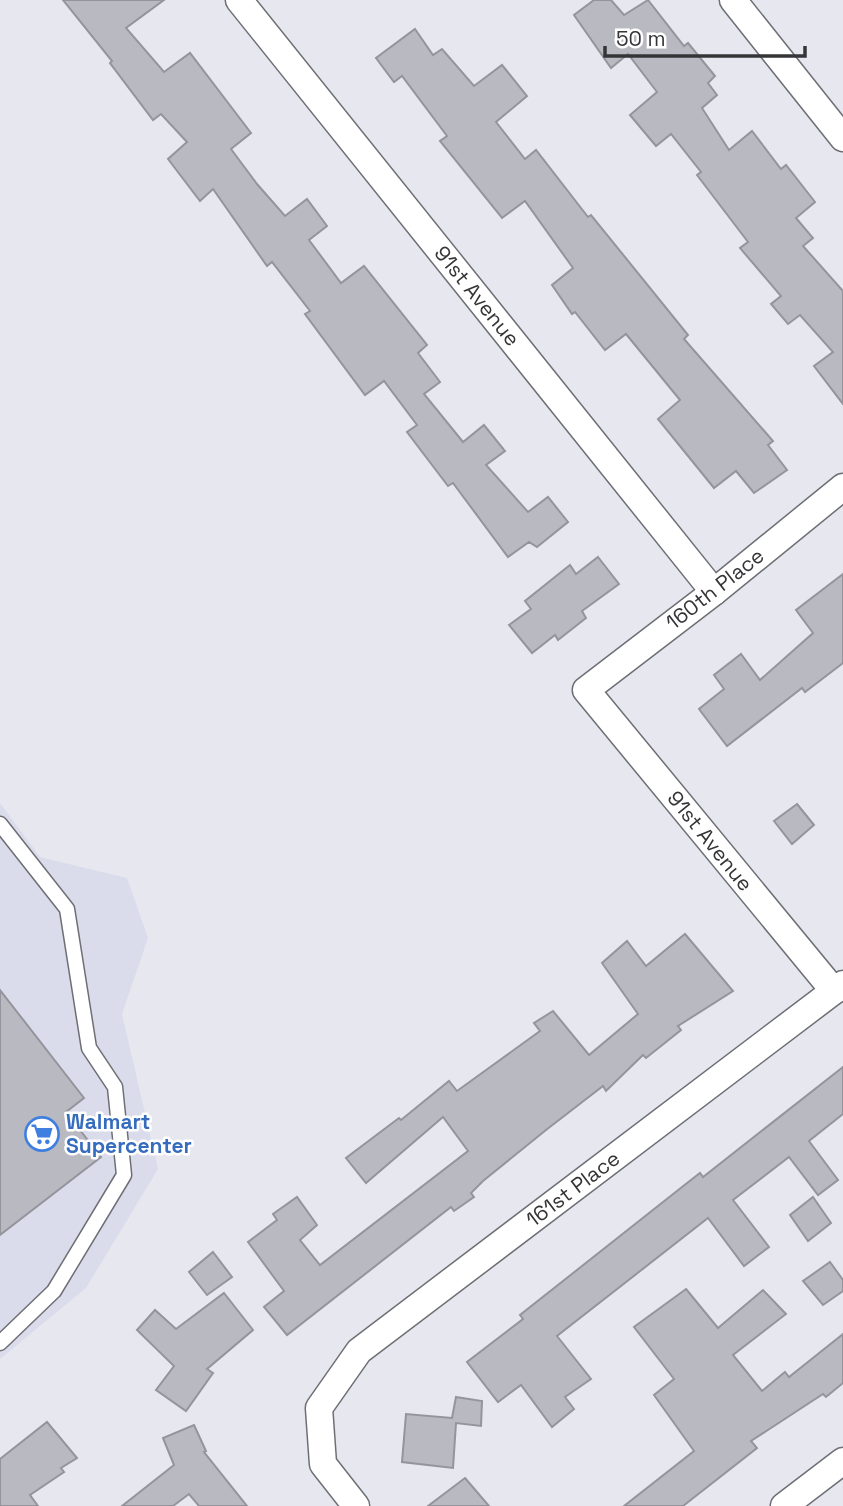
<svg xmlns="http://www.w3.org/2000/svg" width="843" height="1506" font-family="'Space Grotesk',sans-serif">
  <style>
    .built { fill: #dadceb }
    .building { fill: #b9bac1; stroke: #94959c; stroke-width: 2 }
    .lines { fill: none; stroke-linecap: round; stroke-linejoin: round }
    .service-casing { stroke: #6e6f75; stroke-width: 17 }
    .minor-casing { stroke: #6e6f75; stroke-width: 29 }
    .service { stroke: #fff; stroke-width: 14 }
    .minor { stroke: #fff; stroke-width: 26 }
    .labels { text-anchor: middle; stroke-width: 5; stroke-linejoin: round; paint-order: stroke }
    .street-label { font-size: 21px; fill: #353538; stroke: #fff }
    .shop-label { font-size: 21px; font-weight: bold; fill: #366cbe; stroke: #fff; text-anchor: start }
  </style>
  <rect width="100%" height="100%" fill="#e7e8ef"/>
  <polygon class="built" points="0,803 40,857 127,878 148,938 122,1014 158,1169 86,1288 0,1359"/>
  <g class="building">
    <polygon points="63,0 164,0 126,28 164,72 190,53 251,133 231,149 257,184 285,216 307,199 327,226 309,240 341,283 364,266 427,345 418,353 440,382 424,394 463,442 484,425 505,451 486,465 528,512 548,497 568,522 537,547 529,542 508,557 453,483 448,486 407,432 417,425 384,381 365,395 305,314 310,311 272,262 267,266 213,189 200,201 168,159 187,142 161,114 153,120 110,63 112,61"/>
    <polygon points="594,0 611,0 624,15 648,0 684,46 688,43 715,76 708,83 717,95 702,108 729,150 752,131 781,169 786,165 815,202 796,218 813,238 803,246 843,291 843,404 814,366 833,352 800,315 788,324 771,304 781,296 740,248 748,242 697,175 701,172 671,134 656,146 630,115 657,92 628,54 611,68 574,15"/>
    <polygon points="415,29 433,55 442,49 474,86 502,65 527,96 496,122 525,159 536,150 588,217 591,215 688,335 684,339 773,441 768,445 787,470 754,493 736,471 714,488 658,419 680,400 626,334 605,350 575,312 572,314 552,285 573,268 525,201 502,218 440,141 447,136 402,76 394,82 376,58"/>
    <polygon points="598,557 619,584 582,611 586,618 558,640 555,635 532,653 509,625 531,609 525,601 570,565 576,574"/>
    <polygon points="843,574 843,663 805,692 802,688 727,746 699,709 724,689 714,675 741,654 760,680 813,633 796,610"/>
    <polygon points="797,804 814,825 792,844 774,821"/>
    <polygon points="685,934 733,991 678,1026 681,1030 646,1058 643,1055 606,1091 603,1086 546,1130 483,1181 471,1193 474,1197 454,1211 451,1207 287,1335 264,1307 284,1291 248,1242 277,1220 273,1214 297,1197 317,1225 300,1240 320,1265 468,1151 443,1117 366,1183 346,1158 399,1118 401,1120 449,1081 457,1091 540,1031 534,1023 553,1011 589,1055 638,1014 602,963 627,941 646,966"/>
    <polygon points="0,990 84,1098 66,1112 101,1157 0,1235"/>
    <polygon points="843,1067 843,1114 809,1141 838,1180 818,1195 789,1157 733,1200 769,1247 744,1266 708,1218 557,1336 591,1379 565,1397 574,1409 552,1427 521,1385 498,1402 467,1362 523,1319 520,1315 682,1187 700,1173 703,1177"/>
    <polygon points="813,1197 831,1223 808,1241 790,1215"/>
    <polygon points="213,1252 232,1277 207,1295 189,1272"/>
    <polygon points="830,1262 843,1280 843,1291 823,1305 803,1281"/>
    <polygon points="686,1289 718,1328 763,1290 786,1314 733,1355 762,1391 785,1372 789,1377 843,1334 843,1383 826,1397 823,1394 751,1441 757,1448 683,1506 624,1506 694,1451 654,1395 674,1379 634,1327"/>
    <polygon points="224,1293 253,1330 207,1369 213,1373 186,1411 156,1390 174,1366 137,1330 155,1310 176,1329"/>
    <polygon points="456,1397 482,1401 481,1426 456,1423 453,1468 402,1462 406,1414 452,1418"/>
    <polygon points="47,1422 77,1458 61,1468 64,1472 30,1495 38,1506 0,1506 0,1459"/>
    <polygon points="194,1425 206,1451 204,1452 247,1506 199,1506 189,1494 173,1506 122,1506 174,1465 163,1438"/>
    <polygon points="465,1478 489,1506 428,1506"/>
  </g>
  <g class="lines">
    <g class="service-casing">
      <polyline id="service" points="0,824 67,909 89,1048 115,1087 124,1175 54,1291 0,1343"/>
    </g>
    <g class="minor-casing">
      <g id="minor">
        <polyline points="239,0 714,592"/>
        <polyline points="733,0 843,138"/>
        <polyline points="834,991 586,690 714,592 843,487"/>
        <polyline points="356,1506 323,1464 319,1408 359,1351 843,984"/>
        <polyline points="784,1506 843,1461"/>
      </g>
    </g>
    <use href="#service" class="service"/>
    <use href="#minor" class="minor"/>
  </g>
  <defs>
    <g id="supermarket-ring" transform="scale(1.75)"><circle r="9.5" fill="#fff" stroke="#3f7fe0" stroke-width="1.5"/><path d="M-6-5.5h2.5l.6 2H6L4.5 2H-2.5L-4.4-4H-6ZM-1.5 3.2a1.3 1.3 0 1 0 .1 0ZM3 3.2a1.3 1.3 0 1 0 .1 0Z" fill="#3f7fe0"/></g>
  </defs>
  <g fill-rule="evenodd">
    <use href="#supermarket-ring" x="42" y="1134"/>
  </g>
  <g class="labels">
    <g class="street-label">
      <text transform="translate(477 296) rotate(51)" y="7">91st Avenue</text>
      <text transform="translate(715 589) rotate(-38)" y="7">160th Place</text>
      <text transform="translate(710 841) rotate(51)" y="7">91st Avenue</text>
      <text transform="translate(573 1189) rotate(-37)" y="7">161st Place</text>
    </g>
    <g class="shop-label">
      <text x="66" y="1129">Walmart<tspan x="66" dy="24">Supercenter</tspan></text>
    </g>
  </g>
  <path d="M605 46v10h200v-10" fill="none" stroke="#353538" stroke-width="3.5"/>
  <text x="616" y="46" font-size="21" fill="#353538" stroke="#ffffff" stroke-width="5" paint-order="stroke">50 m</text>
</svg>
